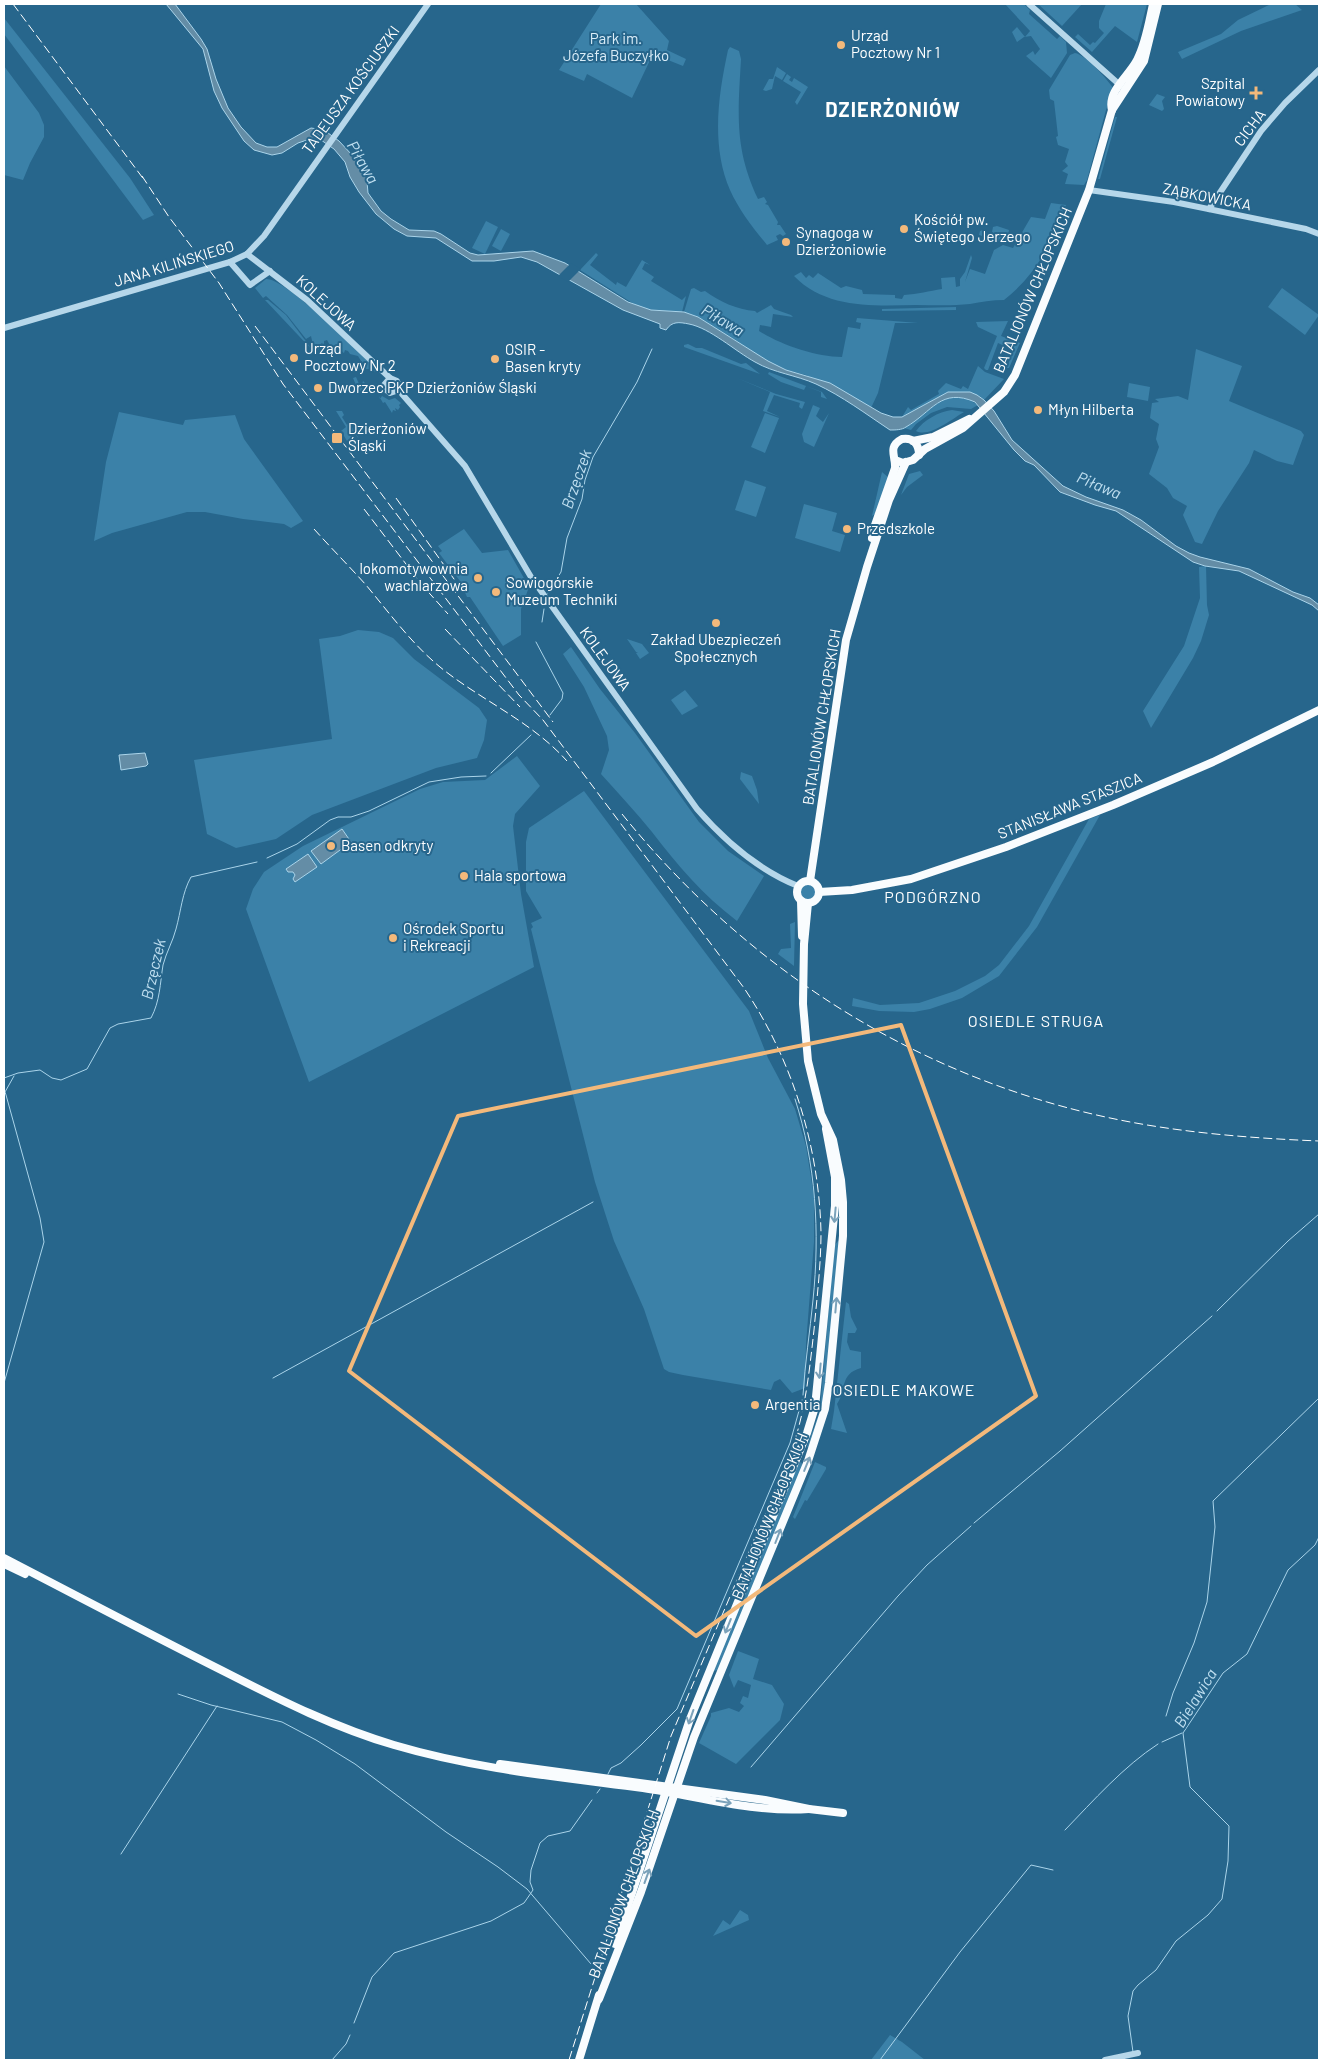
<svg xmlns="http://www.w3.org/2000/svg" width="1323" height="2064" font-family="Barlow,sans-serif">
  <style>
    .green { fill: #3b81a8 }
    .water { fill: #648da6; stroke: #aad4ea }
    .pier { fill: #27668c }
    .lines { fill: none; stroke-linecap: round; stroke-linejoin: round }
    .stream { stroke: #aad4ea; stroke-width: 1 }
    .minor { stroke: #b6d7ea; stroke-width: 6 }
    .major { stroke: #f9fcfe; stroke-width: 8 }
    .rail { stroke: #fff; stroke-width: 1; stroke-dasharray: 9 4; stroke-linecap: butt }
    .oneway { stroke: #7ba2ba }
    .marked { fill: none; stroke: #f3b97b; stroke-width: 4; stroke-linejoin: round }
    .poi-dot { fill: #f3b97b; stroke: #27668c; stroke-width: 2 }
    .labels { text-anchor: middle; stroke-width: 4; stroke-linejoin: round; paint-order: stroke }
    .poi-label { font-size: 15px; fill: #fff; stroke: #27668c; text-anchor: start }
    .park-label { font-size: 15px; fill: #daedf8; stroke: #27668c }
    .street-label { font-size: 15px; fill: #fff; stroke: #27668c }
    .water-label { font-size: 16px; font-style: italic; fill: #c1e0f1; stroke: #27668c }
    .neighbourhood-label { font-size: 16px; letter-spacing: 1px; fill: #fff; stroke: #27668c }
    .district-label { font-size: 20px; font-weight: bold; letter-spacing: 1px; fill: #fff; stroke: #27668c }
  </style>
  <rect width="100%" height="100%" fill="#27668c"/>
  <g class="green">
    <polygon points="601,4 636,4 669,41 667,50 686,59 683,66 653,54 632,98 587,74 584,81 559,70"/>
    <polygon points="1005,4 1024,4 1030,10 1029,14 1057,39 1060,36 1066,42 1067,53 1051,78 1026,56 1033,51 1035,55 1040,49 1031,36 1024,37 1017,42 1012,32 1017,27 1025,37 1030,31"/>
    <polygon points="1038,4 1082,4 1062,26"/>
    <polygon points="1106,4 1147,4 1137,42 1115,26 1092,52 1075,37 1078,34 1090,45 1093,42 1095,43 1104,33 1099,28 1099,21"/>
    <polygon points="1271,4 1295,4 1302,10 1241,31 1182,59 1178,52 1221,34 1238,20"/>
    <polygon points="4,18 130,178 154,215 143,220 4,34"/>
    <path d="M 730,47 L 739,51 L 741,59 C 738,114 734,148 758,199 L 764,197 L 767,202 L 765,204 L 768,205 L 778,222 L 777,225 L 780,225 L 786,234 L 783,236 L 780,234 L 776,236 L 778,240 L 767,245 C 753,228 739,210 730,190 C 711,146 718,96 728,50 Z"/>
    <path d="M 1075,53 C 1086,55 1107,79 1114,89 L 1106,110 L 1087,180 L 1084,185 L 1065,184 L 1068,174 L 1062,171 L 1068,166 L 1065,162 L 1069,149 L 1058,145 L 1056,137 L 1058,136 L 1054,101 L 1050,99 L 1049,90 L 1070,55 Z"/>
    <polygon points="4,66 39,113 44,125 44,137 30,163 23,180 4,175"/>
    <polygon points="777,67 786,73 782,80 775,76 772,89 766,91 763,90 769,79 773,79"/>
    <polygon points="787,74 791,77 789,80 792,82 794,78 808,87 797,105 795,102 801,92 783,81"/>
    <polygon points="1157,94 1165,97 1162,101 1164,109 1162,111 1149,105"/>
    <polygon points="1115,117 1117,117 1100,179 1098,179"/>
    <path d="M 1051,203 L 1066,205 C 1053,242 1035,276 1004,300 C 992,300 981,302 970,304 C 952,306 934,305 916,305 C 874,306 826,309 794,276 L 801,272 L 806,278 L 809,275 L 813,278 L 818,273 L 841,288 L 846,286 L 862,290 L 863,294 L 895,295 L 895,298 L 902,299 L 904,295 C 918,294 929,291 942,289 L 941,278 L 955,277 L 956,287 L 960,286 L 960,279 L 965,272 L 971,255 L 972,258 L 965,282 L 970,269 L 985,274 L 994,250 L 1003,245 L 1013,248 L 1031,217 L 1045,219 Z"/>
    <polygon points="486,221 498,227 485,254 472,248"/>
    <polygon points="997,226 1009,230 1008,235 1001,242 979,235 980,231 983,230 982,235 993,239 995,234 992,232 993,227"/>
    <polygon points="501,229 510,234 501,251 492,246"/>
    <polygon points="596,253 598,255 590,265 616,285 617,282 626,287 642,260 650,265 645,263 642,269 654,277 651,281 682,300 686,296 682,312 651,310 637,306 580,270"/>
    <path d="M 266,279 C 286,278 361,354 379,371 L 375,372 L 370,366 L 370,369 L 366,369 L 358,356 L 350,354 L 348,351 L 345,350 L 344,353 L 337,348 L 332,349 L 327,340 L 324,341 L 324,344 L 321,343 L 322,345 L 320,345 L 319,349 L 318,350 L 313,345 L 311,336 L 306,339 L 287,315 L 266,296 L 263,298 L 255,288 Z"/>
    <path d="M 694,288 L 701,292 L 705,291 C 719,301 737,310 755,311 L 757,313 L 771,305 L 774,309 L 791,315 L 793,317 L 773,314 L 771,327 L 760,325 L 759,331 C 781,345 816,357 842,357 L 848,327 L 860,329 L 861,323 L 856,322 L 857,318 L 918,323 L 895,323 L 878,393 L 871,408 L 806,375 L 786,370 L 768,361 L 698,317 L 684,312 L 691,289 Z"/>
    <polygon points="1282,288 1319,315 1305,335 1268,307"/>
    <polygon points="265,300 268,300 286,315 314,352"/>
    <polygon points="956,307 956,310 882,311 882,309"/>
    <polygon points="1008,321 1001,336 1020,343 1009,368 1007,368 1013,350 998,343 988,370 986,370 984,368 997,336 978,327 976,322"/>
    <polygon points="688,344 696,348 702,348 741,364 746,363 760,374 684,347 684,345"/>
    <polygon points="1196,349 1242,366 1229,401 1301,431 1304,435 1293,465 1277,461 1254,450 1249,463 1218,511 1202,544 1195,542 1183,515 1187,506 1173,498 1167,488 1149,474 1159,447 1156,439 1159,424 1150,418 1152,403 1159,402 1155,399 1178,396 1188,400"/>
    <polygon points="978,366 985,372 1004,379 984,400 977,395 948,392 902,417 908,407 911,410 939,394 938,391 946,383 961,389 963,386 968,389"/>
    <polygon points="769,372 822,392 827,399 821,397 821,392 806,386 804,390 781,382 768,374"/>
    <path d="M 356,377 L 359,384 L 362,384 L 363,381 L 366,384 L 370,384 L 372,388 C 363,392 355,394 347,387 L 351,386 L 351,383 L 356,385 L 353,378 Z"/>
    <polygon points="737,378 776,394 805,402 802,409 799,407 800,403 774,395 767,411 780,417 763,411 770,392"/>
    <polygon points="1129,383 1150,387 1148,401 1127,397"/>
    <polygon points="379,396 380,399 382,396 389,400 395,398 401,403 399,405 400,407 398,410 395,408 396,411 393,410 392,413 385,402 383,403"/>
    <polygon points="949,397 966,398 978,405 971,409 947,407 931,413 916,424 911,430 904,428 942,400"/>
    <polygon points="813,405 820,408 816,416 823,422 829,413 814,447 804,442 802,434"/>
    <path d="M 952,410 L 964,412 C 952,419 929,438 916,431 C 924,420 938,412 952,410 Z"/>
    <polygon points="336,411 342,411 344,415 342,417 347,425 349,422 359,439 355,434 347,441 341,431 346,427"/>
    <polygon points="119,412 183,425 185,420 235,415 244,439 303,521 291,528 284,524 243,519 205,512 187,512 112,533 94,541 106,462"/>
    <polygon points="765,413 779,418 765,453 751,447"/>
    <polygon points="920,471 923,475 907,487 901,495 909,474"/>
    <polygon points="882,472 889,478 875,514 872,516"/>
    <polygon points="745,480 766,487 756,517 735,510"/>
    <polygon points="804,504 837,513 832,531 845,535 840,552 795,538"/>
    <polygon points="464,529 482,553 508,550 529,587 521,609 521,635 503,646 470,597 467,597 460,581 439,553 442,551 438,546"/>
    <polygon points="1206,566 1207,605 1209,615 1201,641 1193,658 1151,728 1143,711 1184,646 1200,598 1199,567"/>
    <polygon points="358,630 379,632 393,638 414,659 479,708 487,720 484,740 477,758 436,768 312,815 276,839 236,848 207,834 194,760 332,739 319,639 340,636"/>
    <polygon points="627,639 642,644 649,653 640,659 636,653 638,652 636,652"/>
    <path d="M 571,647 L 600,689 L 635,733 L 699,822 L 728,851 L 764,876 L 737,921 C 703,895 678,866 652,832 C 636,812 618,793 601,774 L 609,750 L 607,736 L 584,687 L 563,654 Z"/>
    <polygon points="685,690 698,706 682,715 671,700"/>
    <polygon points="517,756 540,786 515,814 513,826 521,894 534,967 309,1082 246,909 253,889 264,872 303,846 420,789 443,782 485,780"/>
    <polygon points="741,772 752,776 757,790 759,804 740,779"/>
    <polygon points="584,791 749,1011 768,1058 795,1109 806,1146 814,1197 814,1242 806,1344 805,1388 792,1393 780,1379 774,1382 771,1390 683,1375 669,1372 664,1369 644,1309 614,1241 595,1182 531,929 533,927 531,923 542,918 526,891 526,842 529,828"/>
    <polygon points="1100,815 1037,927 999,976 962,998 930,1009 914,1012 879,1011 852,1006 853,998 880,1005 919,1003 955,991 985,976 999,965 1029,926 1089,819"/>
    <circle cx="808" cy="891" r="8"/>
    <polygon points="795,922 794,966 778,954 781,949 791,948 790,924"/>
    <polygon points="838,1241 839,1241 828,1362 822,1411 809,1448 807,1447 820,1410 834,1246"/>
    <path d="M 846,1302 L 849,1304 L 851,1317 L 857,1329 L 855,1333 L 848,1333 L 847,1342 L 850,1350 L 861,1352 L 861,1368 C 839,1374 847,1390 837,1404 L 847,1433 L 831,1429 L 834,1411 Z"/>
    <polygon points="801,1462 803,1466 719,1670 713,1671 798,1464"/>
    <polygon points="815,1462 826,1467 826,1469 807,1501 805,1500 795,1519 793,1517"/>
    <polygon points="738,1651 759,1659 753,1679 772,1685 784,1704 780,1720 736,1764 699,1743 711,1716 711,1713 729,1708 739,1712 744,1706 740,1703 743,1696 748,1698 751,1685 738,1680 734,1688 729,1675"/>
    <polygon points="740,1910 748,1915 749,1920 713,1936 723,1920 730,1925"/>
    <polygon points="890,2035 902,2042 925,2060 871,2060"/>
  </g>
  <g class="water">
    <path d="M 166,4 L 175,4 L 201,39 L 207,49 L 216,79 L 228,108 L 241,127 L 256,143 L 267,147 L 277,147 L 311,128 L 324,130 L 339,141 L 366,170 L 368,193 L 381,211 L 391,219 L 409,230 L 434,231 L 441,234 L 470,253 L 478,255 L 533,251 L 565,263 L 628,302 L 651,310 L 684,312 L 698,317 L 768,361 L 786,370 L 830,383 L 881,413 L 893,417 L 902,417 L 948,392 L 970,392 L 977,395 L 984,400 L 994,411 L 1012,440 L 1063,486 L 1086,497 L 1123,510 L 1141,520 L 1176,546 L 1189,553 L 1200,557 L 1249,569 L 1293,592 L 1310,598 L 1319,605 L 1319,611 L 1312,605 L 1239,571 L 1205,566 L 1193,562 L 1116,511 L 1095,505 L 1060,492 L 1034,465 L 1025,461 L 1014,450 L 975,402 C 941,387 932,412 906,427 C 902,430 895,430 890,430 C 866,414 842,396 816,384 C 796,375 774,373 755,362 C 735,351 710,328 689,324 C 679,322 672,321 666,330 L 660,328 L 660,324 L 623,310 L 537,262 L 521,257 L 494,261 L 472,261 L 436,238 L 407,236 L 394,229 L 376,214 L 359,192 L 350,177 L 345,162 L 334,149 L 321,140 L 307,140 L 298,143 L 282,153 L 272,155 L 254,150 L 244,141 L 222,108 L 214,91 L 203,49 Z"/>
    <polygon points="145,753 148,764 146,766 121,770 119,755"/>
    <polygon points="342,829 351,842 321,864 311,851"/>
    <polygon points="308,854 317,867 295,882 293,879 295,875 293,872 288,872 286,869"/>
  </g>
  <polygon class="pier" points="571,263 581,269 568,282 558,276"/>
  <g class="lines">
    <g class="stream">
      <polyline points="548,593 561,572 567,538 582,499 585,480 593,457 637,382 652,349"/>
      <polyline points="542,622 544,609"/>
      <polyline points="536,642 563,693 562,699 550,715"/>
      <polyline points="491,773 531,735"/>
      <polyline points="267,858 297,844 330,820 338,817 351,817 369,811 429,782 461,777 486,776"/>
      <path d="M 4,1078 L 18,1073 L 40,1070 L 52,1078 L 61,1080 L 87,1069 L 110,1028 L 118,1024 L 151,1018 C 160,1001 160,984 163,965 C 166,953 173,941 176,929 C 181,911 182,893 191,877 L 257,862"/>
      <path d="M 795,1099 C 816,1164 820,1232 813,1300 C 810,1331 805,1363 803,1395"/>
      <polyline points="1217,1311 1288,1241 1319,1214"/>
      <polyline points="273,1378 593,1202"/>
      <polyline points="4,1383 44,1242 40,1218 6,1095 5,1092 14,1076"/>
      <polyline points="974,1523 1060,1451 1212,1316"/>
      <polyline points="178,1694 211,1705 282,1722 316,1740 355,1764 446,1832 498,1867 527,1889 591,1964"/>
      <polyline points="1166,1716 1173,1693 1194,1643 1207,1602 1215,1527 1213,1501 1319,1398"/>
      <polyline points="1162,1742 1182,1733"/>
      <polyline points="751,1767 898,1596 927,1565 971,1526"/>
      <polyline points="608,1774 611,1768 621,1763 641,1745 677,1709 790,1443 802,1400"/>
      <polyline points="597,1793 600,1789"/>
      <path d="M 1065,1830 C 1093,1801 1124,1766 1158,1744"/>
      <polyline points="121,1854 217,1706"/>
      <polyline points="354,2023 372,1977 394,1953 491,1921 524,1903 533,1890 530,1882 531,1870 540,1843 548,1836 570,1831 592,1800"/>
      <polyline points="1133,2052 1128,2016 1133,1991 1138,1985 1156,1970 1176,1941 1208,1915 1222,1899 1228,1861 1229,1826 1190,1787 1183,1733 1223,1673 1247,1654 1288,1570 1315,1545 1319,1537"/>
      <polyline points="332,2060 346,2044 350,2035"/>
      <polyline points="880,2060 960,1952 1031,1865 1053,1870"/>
    </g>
    <g class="minor">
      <polyline points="1029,4 1121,86"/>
      <polyline points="1089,190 1174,202 1306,229 1319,234"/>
      <polyline points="1209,209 1261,131 1285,103 1319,70"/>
      <polyline points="247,254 307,300 390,378"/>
      <polyline points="230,262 250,285 270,271"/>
      <polyline points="4,328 230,262 247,254 264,236 428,4"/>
      <path d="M 399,387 L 396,391 L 390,393 L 385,389 L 384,385 L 390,378 L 397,381 L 402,394 L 465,466 L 531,577 L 697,809 C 725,841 758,870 798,886"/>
      <polyline points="1105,2060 1138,2053"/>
    </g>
    <g class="major">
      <path d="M 1112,110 C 1107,91 1129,76 1137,60 C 1146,43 1149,22 1153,4"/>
      <polyline points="913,441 933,437 969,419"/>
      <polyline points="895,460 903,463 913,460 925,449 963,428 1004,392 1015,375 1089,190 1112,110 1144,61 1158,4"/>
      <path d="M 872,538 L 875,525 L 895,468 C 896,456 887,447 902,439 C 913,437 919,444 919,455"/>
      <circle cx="808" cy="892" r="11"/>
      <polyline points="810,881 846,640 867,567 889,500 906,462"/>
      <polyline points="819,892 852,890 911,879 1006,847 1113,805 1213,762 1319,710"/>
      <polyline points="801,901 802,936"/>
      <path d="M 4,1558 C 79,1597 153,1636 229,1674 C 282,1701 336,1728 394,1745 C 475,1769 560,1777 643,1788 C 698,1796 753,1813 809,1809"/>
      <polyline points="4,1564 25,1574"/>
      <polyline points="500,1764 765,1800 809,1809 843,1813"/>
      <polyline points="615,1944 690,1719 807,1433 815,1407 835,1206 835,1177 826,1129"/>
      <polyline points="599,1999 641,1892 694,1737 808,1461 825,1409 829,1383 843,1236 843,1202 841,1180 833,1140 821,1114 808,1061 803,1004 804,944 808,903"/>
      <polyline points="579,2060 599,1995"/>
    </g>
    <g class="rail">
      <polyline points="13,4 145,181"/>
      <path d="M 142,176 L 169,217 L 219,283 L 283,384 L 519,695 L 543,720 L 744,988 C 792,1059 819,1146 821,1232 C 821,1265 817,1297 814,1330 C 809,1374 805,1416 789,1457 L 671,1736 L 569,2060"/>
      <polyline points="255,326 553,722"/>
      <polyline points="396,498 459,586"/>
      <polyline points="364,509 422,585 448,614"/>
      <path d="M 314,529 C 331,548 349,566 366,585 C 391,615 414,647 445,671 C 485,702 533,723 567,761"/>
      <polyline points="445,629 520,707"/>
      <path d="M 622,814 C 744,965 909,1073 1101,1116 C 1172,1132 1246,1138 1319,1141"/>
    </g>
  </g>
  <defs><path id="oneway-shaft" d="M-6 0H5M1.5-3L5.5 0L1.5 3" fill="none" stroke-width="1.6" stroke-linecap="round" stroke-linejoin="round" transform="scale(1.25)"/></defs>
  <g class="oneway">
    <use href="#oneway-shaft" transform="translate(835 1215) rotate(95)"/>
    <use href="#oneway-shaft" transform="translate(836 1305) rotate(-85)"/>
    <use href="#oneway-shaft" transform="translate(820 1371) rotate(95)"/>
    <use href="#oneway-shaft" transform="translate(807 1464) rotate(-68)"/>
    <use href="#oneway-shaft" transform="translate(778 1536) rotate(-69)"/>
    <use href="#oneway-shaft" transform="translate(728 1626) rotate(112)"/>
    <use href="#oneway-shaft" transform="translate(691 1717) rotate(109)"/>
    <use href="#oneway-shaft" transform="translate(724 1802) rotate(9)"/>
    <use href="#oneway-shaft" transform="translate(647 1876) rotate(-70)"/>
  </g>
  <path class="marked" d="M 901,1025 L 1036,1396 L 696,1636 L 349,1371 L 458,1116 Z"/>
  <g class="poi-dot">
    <circle cx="841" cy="45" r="5"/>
    <path d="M1253.5 85.5h5v5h5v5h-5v5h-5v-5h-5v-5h5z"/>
    <circle cx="904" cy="229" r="5"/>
    <circle cx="786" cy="242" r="5"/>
    <circle cx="294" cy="358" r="5"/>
    <circle cx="495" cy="359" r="5"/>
    <circle cx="318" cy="388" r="5"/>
    <circle cx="1038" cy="410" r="5"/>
    <rect x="331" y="432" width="12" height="12" rx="2.5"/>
    <circle cx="847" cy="529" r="5"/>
    <circle cx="478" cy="578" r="5"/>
    <circle cx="496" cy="592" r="5"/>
    <circle cx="716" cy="623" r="5"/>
    <circle cx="331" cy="846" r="5"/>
    <circle cx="464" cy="876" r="5"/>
    <circle cx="393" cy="938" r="5"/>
    <circle cx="755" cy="1405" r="5"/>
  </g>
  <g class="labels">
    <g class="poi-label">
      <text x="851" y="41">Urząd<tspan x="851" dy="17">Pocztowy Nr 1</tspan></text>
      <text x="1245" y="89" text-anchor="end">Szpital<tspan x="1245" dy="17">Powiatowy</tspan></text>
      <text x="914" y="225">Kościół pw.<tspan x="914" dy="17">Świętego Jerzego</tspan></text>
      <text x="796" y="238">Synagoga w<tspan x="796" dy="17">Dzierżoniowie</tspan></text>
      <text x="304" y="354">Urząd<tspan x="304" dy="17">Pocztowy Nr 2</tspan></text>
      <text x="505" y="355">OSIR -<tspan x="505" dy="17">Basen kryty</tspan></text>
      <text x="328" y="393">Dworzec PKP Dzierżoniów Śląski</text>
      <text x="1048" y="415">Młyn Hilberta</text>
      <text x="348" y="434">Dzierżoniów<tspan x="348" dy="17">Śląski</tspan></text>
      <text x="857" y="534">Przedszkole</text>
      <text x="468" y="574" text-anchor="end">lokomotywownia<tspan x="468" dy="17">wachlarzowa</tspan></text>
      <text x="506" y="588">Sowiogórskie<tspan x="506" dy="17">Muzeum Techniki</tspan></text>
      <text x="716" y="645" text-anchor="middle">Zakład Ubezpieczeń<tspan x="716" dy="17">Społecznych</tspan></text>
      <text x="341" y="851">Basen odkryty</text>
      <text x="474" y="881">Hala sportowa</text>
      <text x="403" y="934">Ośrodek Sportu<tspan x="403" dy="17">i Rekreacji</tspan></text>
      <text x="765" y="1410">Argentia</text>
    </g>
    <g class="park-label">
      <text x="616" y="44">Park im.<tspan x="616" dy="17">Józefa Buczyłko</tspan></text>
    </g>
    <g class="street-label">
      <text transform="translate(351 90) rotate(-54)" y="5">TADEUSZA KOŚCIUSZKI</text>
      <text transform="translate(1250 128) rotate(-53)" y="5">CICHA</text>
      <text transform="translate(1207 197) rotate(11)" y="5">ZĄBKOWICKA</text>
      <text transform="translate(174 264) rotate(-17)" y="5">JANA KILIŃSKIEGO</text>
      <text transform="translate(1033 290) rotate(-67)" y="5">BATALIONÓW CHŁOPSKICH</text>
      <text transform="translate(326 303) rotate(42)" y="5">KOLEJOWA</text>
      <text transform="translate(605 659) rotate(54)" y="5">KOLEJOWA</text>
      <text transform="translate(822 717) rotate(-81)" y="5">BATALIONÓW CHŁOPSKICH</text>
      <text transform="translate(1070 806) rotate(-22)" y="5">STANISŁAWA STASZICA</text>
      <text transform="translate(770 1516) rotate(-68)" y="5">BATALIONÓW CHŁOPSKICH</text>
      <text transform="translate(624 1894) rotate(-70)" y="5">BATALIONÓW CHŁOPSKICH</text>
    </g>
    <g class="water-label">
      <text transform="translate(363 162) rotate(60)" y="6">Piława</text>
      <text transform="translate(723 320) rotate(31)" y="6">Piława</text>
      <text transform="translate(576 479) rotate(-71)" y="6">Brzęczek</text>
      <text transform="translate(1099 485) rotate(23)" y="6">Piława</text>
      <text transform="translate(153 969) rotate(-77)" y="6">Brzęczek</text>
      <text transform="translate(1195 1698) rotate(-58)" y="6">Bielawica</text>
    </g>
    <g class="neighbourhood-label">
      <text x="933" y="903">PODGÓRZNO</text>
      <text x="1036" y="1027">OSIEDLE STRUGA</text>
      <text x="904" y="1396">OSIEDLE MAKOWE</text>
    </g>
    <g class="district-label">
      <text x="893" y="117">DZIERŻONIÓW</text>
    </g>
  </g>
  <rect width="1323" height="2064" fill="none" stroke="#ffffff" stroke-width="10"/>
</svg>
